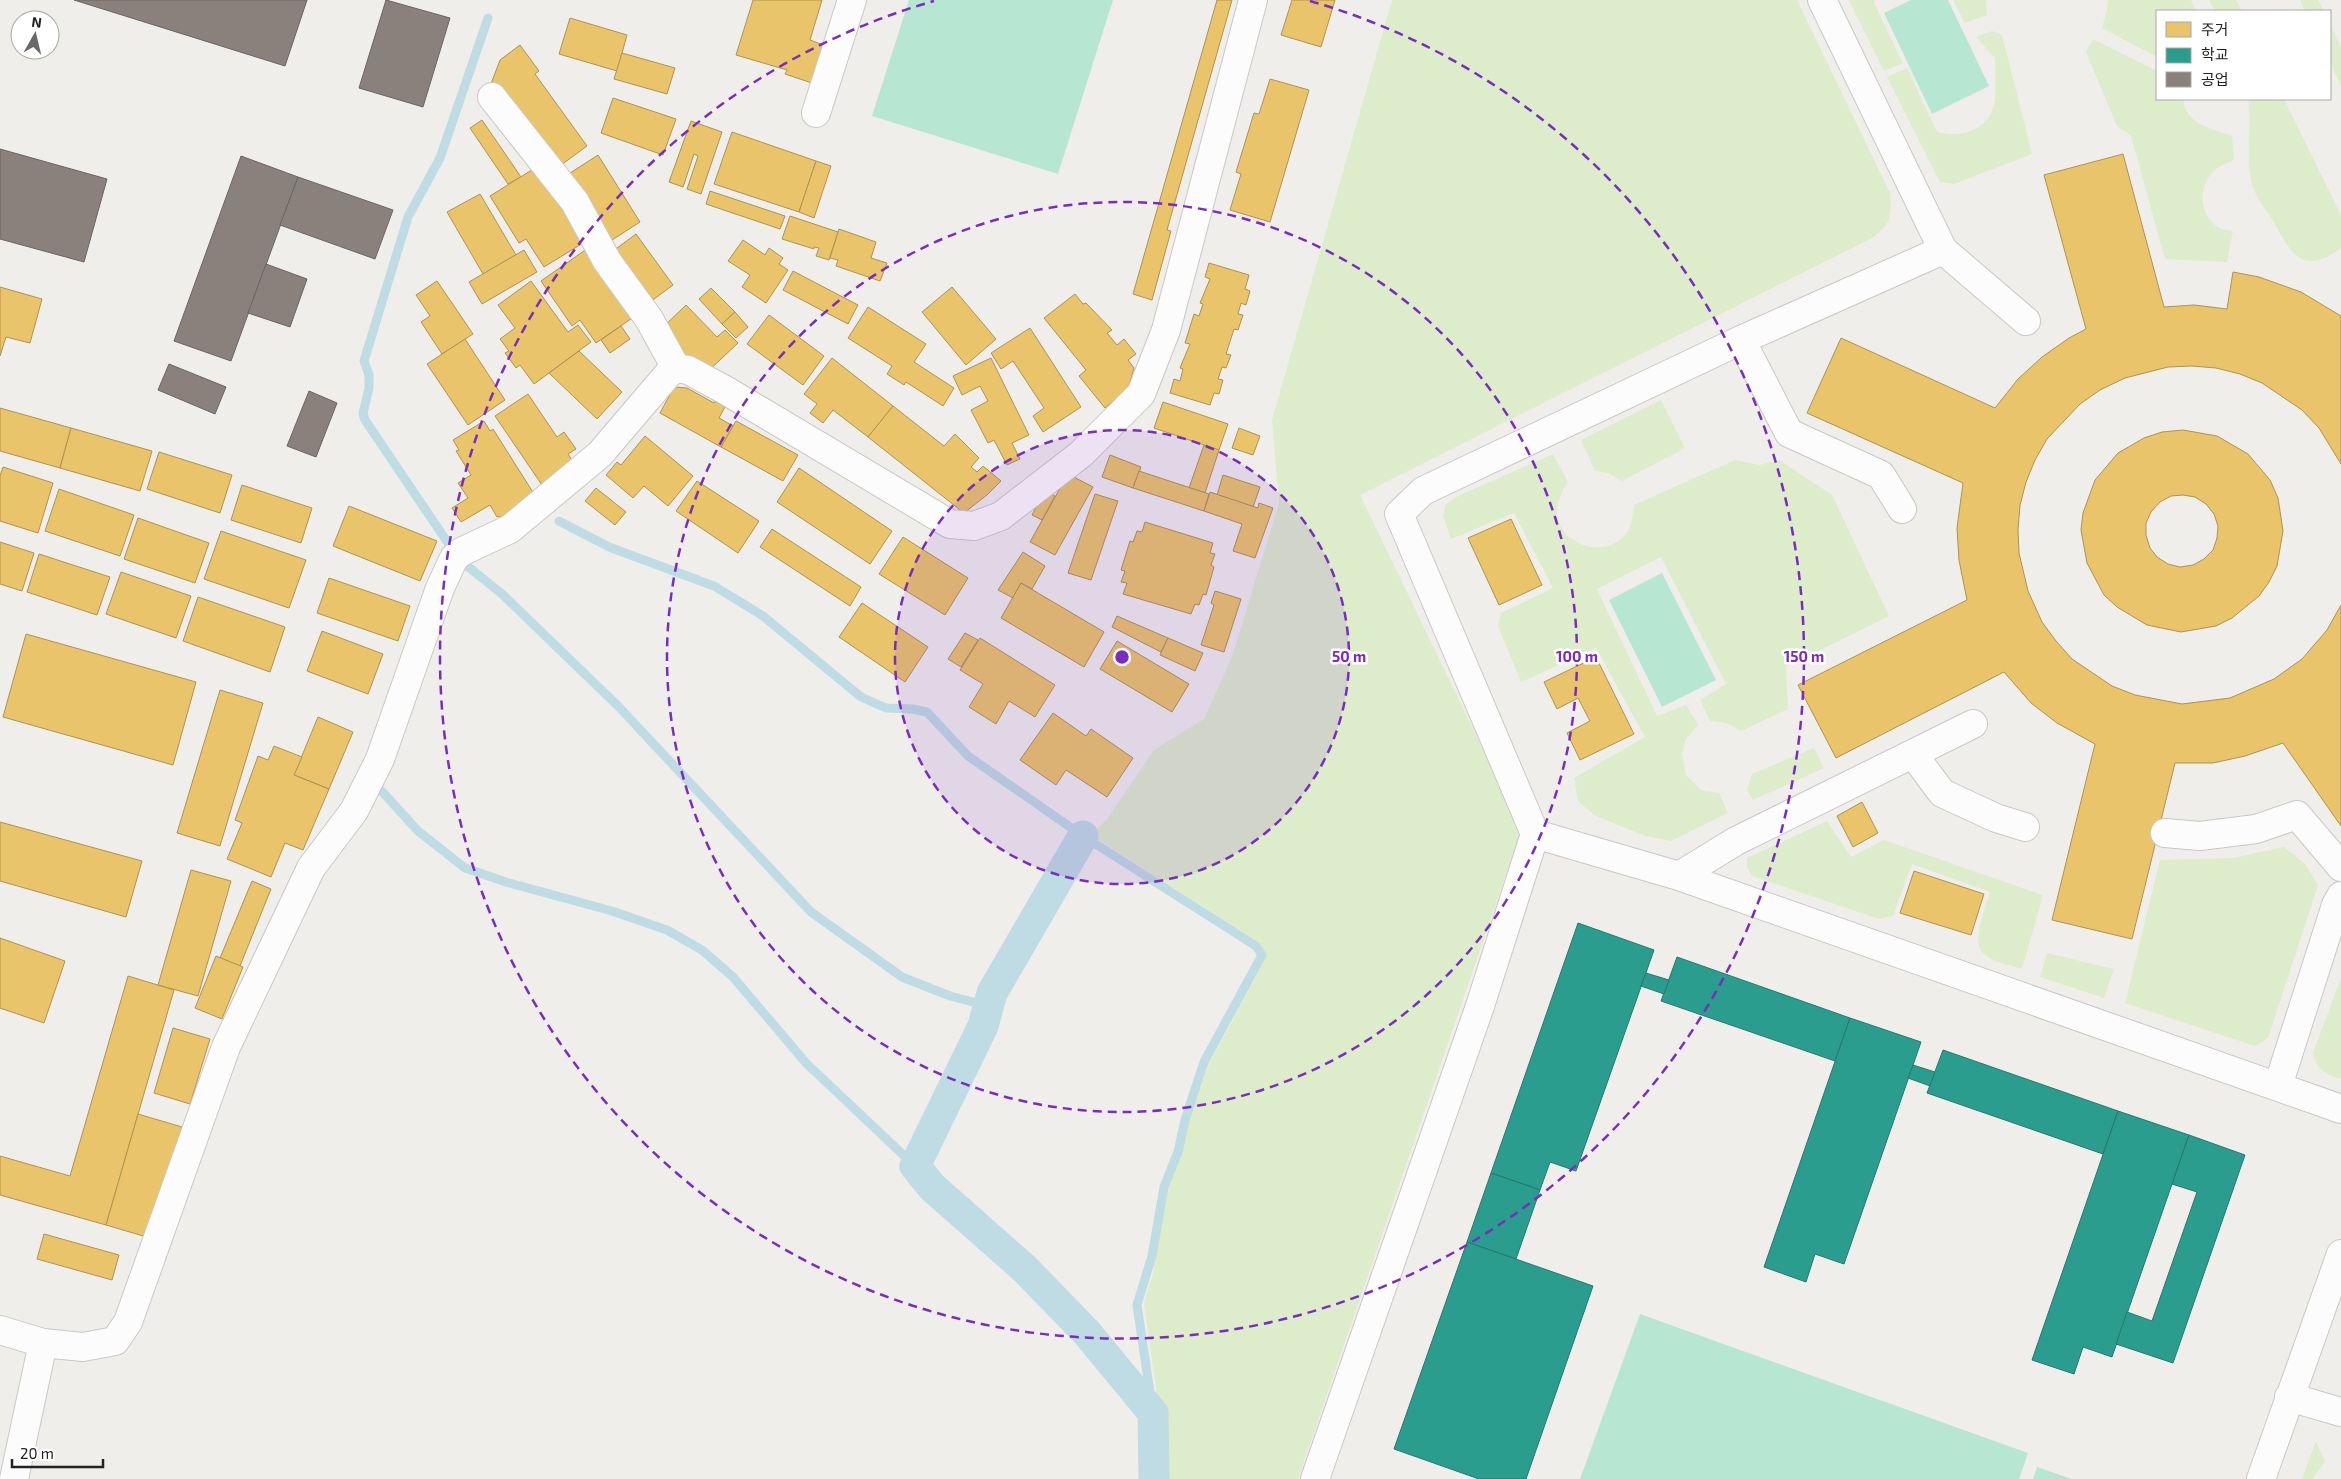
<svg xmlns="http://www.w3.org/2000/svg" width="2341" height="1479" font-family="'Exo 2','Noto Sans KR',sans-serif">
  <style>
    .grass { fill: #ddeccb }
    .pitch { fill: #b7e6d2 }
    .water { fill: #bfdbe3 }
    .homes { fill: #e9c46a; stroke: #ad9354; fill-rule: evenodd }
    .schools { fill: #2a9d8f; stroke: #28786e }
    .industry { fill: #8a817c; stroke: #6b6461 }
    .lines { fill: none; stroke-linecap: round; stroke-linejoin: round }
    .stream { stroke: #bfdbe3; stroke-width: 9 }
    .canal { stroke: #bfdbe3; stroke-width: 31 }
    .minor-casing { stroke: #c9c8c7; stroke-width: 30 }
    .minor { stroke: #fdfcfc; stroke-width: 28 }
    .ring { fill: none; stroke: #7b2cbf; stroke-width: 2.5; stroke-dasharray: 9 6 }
    .centre { fill: #7b2cbf; stroke: #fff; stroke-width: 2.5 }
    .ring-label { font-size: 15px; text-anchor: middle; font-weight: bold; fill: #7b2cbf; stroke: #fff; stroke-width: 5; stroke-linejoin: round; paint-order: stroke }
  </style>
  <rect width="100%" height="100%" fill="#f0eeeb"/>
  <g class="grass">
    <path d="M 1392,0 L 1797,0 L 1890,193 C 1892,216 1891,224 1872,238 L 1360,495 L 1520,826 L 1520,834 L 1298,1479 L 1160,1479 L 1157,1397 L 1144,1303 L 1153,1273 L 1168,1187 L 1181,1152 L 1189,1120 L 1209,1064 L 1262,965 L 1266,953 L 1260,943 L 1091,835 L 1107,819 L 1154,750 L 1204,719 L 1232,657 L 1279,503 L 1272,420 Z"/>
    <polygon points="1849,0 1875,0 1874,3 1903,63 1884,71"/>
    <polygon points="1953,0 1986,0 1987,15 1965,23"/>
    <polygon points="2108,0 2191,0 2196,11 2157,11 2157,57 2102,28 2107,10"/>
    <polygon points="2209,0 2236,0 2242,11 2215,11"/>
    <polygon points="2300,0 2318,0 2324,11 2305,11"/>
    <polygon points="2330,24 2341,47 2341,86 2330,62"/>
    <path d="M 1992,31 L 2002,35 L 2032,154 L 1954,184 L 1940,182 L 1887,77 L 1907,68 L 1937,132 C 1957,138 1985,132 1993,109 C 1997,98 1995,71 1995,58 L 1976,37 Z"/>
    <path d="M 2093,39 L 2157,71 L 2157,99 L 2184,99 C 2183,123 2214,130 2232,136 L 2234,160 C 2228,163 2221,165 2216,169 C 2198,184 2197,213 2218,227 C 2222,230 2229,230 2233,231 L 2227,262 L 2165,259 L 2131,136 L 2117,126 L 2086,52 Z"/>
    <path d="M 2248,99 L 2284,99 L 2337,207 L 2341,217 L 2341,248 C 2302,277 2291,253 2273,221 C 2266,210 2257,199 2253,187 C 2244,160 2253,127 2248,99 Z"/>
    <polygon points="1661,400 1685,448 1622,481 1608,473 1595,471 1581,440"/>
    <path d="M 1553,454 L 1568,482 C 1527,539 1614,572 1631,524 C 1633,519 1633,511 1634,505 L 1735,460 L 1760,465 L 1779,460 L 1832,495 L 1889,616 L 1786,667 L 1788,709 L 1741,731 L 1727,723 L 1710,721 L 1700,700 L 1726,684 L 1661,557 L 1597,589 L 1657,716 L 1686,705 L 1698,725 L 1686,739 L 1682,754 L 1686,775 L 1701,790 L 1719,793 L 1728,813 L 1671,841 L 1645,836 L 1594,815 L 1578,801 L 1574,778 L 1645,737 L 1596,648 L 1521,682 L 1498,626 L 1501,613 L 1553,588 L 1514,513 L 1451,539 L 1443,516 L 1446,504 L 1458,496 Z"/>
    <polygon points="1814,748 1824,768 1753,800 1747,790 1752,774"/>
    <path d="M 1827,821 L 1851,857 L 1884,840 L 2043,895 L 2022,969 C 2011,965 1995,963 1985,955 C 1969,944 1986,908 1990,892 L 1912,864 L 1893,916 L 1879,919 L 1752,876 L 1747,867 L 1747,858 Z"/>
    <polygon points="2284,847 2305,864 2318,885 2268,1038 2255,1046 2125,1003 2160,860 2233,858"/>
    <polygon points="2047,953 2114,969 2104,998 2040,977"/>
    <path d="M 2341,978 L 2341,1079 C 2326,1074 2316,1070 2313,1053 Z"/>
    <polygon points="2316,1441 2325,1462 2312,1479 2302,1479"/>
  </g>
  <g class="pitch">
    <polygon points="909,0 1113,0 1058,174 872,116"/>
    <polygon points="1911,0 1948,0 1989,86 1932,114 1884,13"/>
    <polygon points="1662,573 1716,680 1662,707 1609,600"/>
    <polygon points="1640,1314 2028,1453 2019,1479 1580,1479"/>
    <polygon points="2037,1467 2072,1479 2033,1479"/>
  </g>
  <polygon class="water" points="1158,1416 1161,1477 1160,1479 1145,1479 1148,1419"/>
  <g class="homes">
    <polygon points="753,0 822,0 810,40 823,45 812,83 785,74 787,70 736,55"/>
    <polygon points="1217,0 1232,0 1167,230 1171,231 1152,300 1133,294"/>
    <polygon points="1292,0 1335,0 1321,47 1281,35"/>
    <polygon points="570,18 627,35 617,71 559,54"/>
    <polygon points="520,45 539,71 535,74 587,146 553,171 491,84 500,60"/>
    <polygon points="622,53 675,68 667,94 614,79"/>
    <polygon points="1270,79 1309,90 1270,222 1230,210 1241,174 1236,172 1254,113 1259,114"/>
    <polygon points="613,98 676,119 663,155 601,133"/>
    <polygon points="482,120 521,177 508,184 470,128"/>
    <polygon points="691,121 722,132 701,194 687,189 698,156 694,154 683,187 669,182"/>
    <polygon points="732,132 816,161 799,212 714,184"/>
    <polygon points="2123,154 2164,307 2194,305 2227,309 2233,272 2259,277 2301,292 2341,316 2341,464 2319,428 2302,410 2262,383 2240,374 2216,368 2192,366 2168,367 2125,378 2100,390 2080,404 2047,439 2035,460 2026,482 2020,505 2018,530 2019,553 2028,591 2042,622 2056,641 2072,659 2112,686 2135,695 2182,704 2230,698 2274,679 2302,659 2327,630 2341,605 2341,826 2283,743 2245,756 2213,763 2175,763 2132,939 2052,920 2095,744 2057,723 2031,703 2004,672 1836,758 1798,685 1967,600 1959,560 1957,528 1963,483 1807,413 1841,338 1995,408 2018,379 2042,357 2069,338 2086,329 2044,175"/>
    <polygon points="598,155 640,222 609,242 567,175"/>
    <polygon points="816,161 831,166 814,218 799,212"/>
    <polygon points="535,168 554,198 559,195 588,240 544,267 526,239 519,243 490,196"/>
    <polygon points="710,191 785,216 780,229 706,204"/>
    <polygon points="480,194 516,255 483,274 447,212"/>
    <polygon points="790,216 838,232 829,260 816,256 819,248 814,247 814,249 782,239"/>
    <polygon points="839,229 876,242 871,258 887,263 880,281 836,266 838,260 830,258"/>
    <polygon points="636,234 673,285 646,305 609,254"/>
    <polygon points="743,240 765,255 769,248 783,258 779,264 788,270 766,303 742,287 750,275 728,261"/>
    <polygon points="591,246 638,314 596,343 580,320 572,326 541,281"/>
    <polygon points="524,250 537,272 482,304 469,282"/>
    <polygon points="1209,263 1249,275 1245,289 1250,291 1246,305 1241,303 1238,314 1243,315 1238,330 1234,329 1226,354 1231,355 1226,368 1222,367 1218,379 1223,380 1219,394 1214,393 1210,405 1170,393 1174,379 1180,381 1183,369 1180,368 1190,344 1185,343 1194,314 1199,316 1203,304 1200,303 1210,279 1205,277"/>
    <polygon points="793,271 858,305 848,324 783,290"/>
    <polygon points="437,281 473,334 442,354 421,322 430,316 416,295"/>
    <polygon points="531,281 568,332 578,325 591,342 534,384 520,365 516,368 505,353 509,351 500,339 515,328 498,305"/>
    <polygon points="0,287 42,299 30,343 6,337 0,356"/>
    <polygon points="952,287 996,339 966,365 922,312"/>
    <polygon points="711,288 735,312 722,324 699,299"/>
    <polygon points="1075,294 1083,304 1086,303 1112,330 1107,333 1117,345 1124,339 1136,354 1128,360 1134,368 1128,389 1105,408 1079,376 1086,370 1044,318"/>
    <polygon points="686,305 717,337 725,330 738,343 704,375 661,329"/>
    <polygon points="868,307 926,344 914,362 954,388 943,406 906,382 904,385 887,374 892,366 848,338"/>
    <polygon points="735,312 748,327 736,338 722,324"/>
    <polygon points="769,315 824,356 803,385 747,344"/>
    <polygon points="621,326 630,339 610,353 601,340"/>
    <polygon points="1030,328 1081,407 1043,432 1033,416 1044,408 1013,361 1001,369 991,353"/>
    <polygon points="465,339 505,400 468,425 427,364"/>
    <polygon points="579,351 622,392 597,419 549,373"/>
    <polygon points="832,358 893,406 868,437 833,410 823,423 810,413 817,404 804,394"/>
    <polygon points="991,358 1029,435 1012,443 1020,459 1007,465 994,440 988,443 971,410 988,401 980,386 962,395 953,376"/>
    <polygon points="674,387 687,388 714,403 715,401 725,407 719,418 733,426 721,447 660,413"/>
    <polygon points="528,394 557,437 564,432 576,449 568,454 574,463 542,485 495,416"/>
    <polygon points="1163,402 1228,424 1219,450 1154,428"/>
    <polygon points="893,406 944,446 955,434 979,458 971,467 977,472 983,466 1001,481 988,494 964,513 868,437"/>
    <polygon points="0,408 71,428 60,468 0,451"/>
    <polygon points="484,421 490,431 493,429 534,494 504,523 499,516 497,517 490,505 461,522 452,508 468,498 458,483 471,475 456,451 459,450 453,440"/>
    <polygon points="736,421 798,455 783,481 721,447"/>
    <polygon points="71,428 152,451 140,491 60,468"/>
    <polygon points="1239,428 1260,436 1253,455 1232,448"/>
    <path d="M 2183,430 L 2217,436 L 2248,454 L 2270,480 L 2278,498 L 2283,531 L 2277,566 L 2269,582 L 2259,596 L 2232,618 L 2216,626 L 2181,632 L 2147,625 L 2117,607 L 2104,595 L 2087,563 L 2081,530 L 2083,513 L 2095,480 L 2118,453 L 2144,438 L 2162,432 ZM 2183,495 L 2195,497 L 2206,504 L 2214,514 L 2218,526 L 2217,538 L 2213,550 L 2204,559 L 2193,565 L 2180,567 L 2168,564 L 2157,557 L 2150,548 L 2146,535 L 2146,523 L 2151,512 L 2160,502 L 2171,496 Z"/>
    <polygon points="645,436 693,476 668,506 644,486 633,498 606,475 617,462 621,465"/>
    <polygon points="1204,445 1219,450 1205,493 1189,488"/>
    <polygon points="159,452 232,475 220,513 147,489"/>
    <polygon points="1110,455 1141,467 1133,488 1102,477"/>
    <polygon points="3,467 53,483 38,533 0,521 0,476"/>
    <polygon points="799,468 892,531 870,564 777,502"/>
    <polygon points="1139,471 1209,494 1204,511 1133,488"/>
    <polygon points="1068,474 1093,487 1055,555 1030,542"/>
    <polygon points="1223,475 1260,487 1253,507 1217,495"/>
    <polygon points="697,481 759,521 738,553 676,511"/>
    <polygon points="242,485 312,508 301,543 231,520"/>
    <polygon points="596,488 626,512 615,525 585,501"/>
    <polygon points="59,489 134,515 120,556 45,531"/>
    <polygon points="1045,490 1055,496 1042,520 1032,515"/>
    <polygon points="1210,492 1258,508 1259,503 1273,508 1255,558 1233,551 1242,524 1204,511"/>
    <polygon points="1095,494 1118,501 1091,580 1068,573"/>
    <polygon points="349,506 437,541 420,581 333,546"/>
    <polygon points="138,518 209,543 195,583 124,559"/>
    <polygon points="1511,519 1542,585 1499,605 1468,538"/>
    <polygon points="1145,522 1213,543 1210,553 1215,554 1211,565 1214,567 1206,595 1203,594 1199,605 1195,604 1191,614 1123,594 1127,583 1121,582 1125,571 1121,570 1130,541 1133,542 1137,531 1142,532"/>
    <polygon points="772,529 861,587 850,606 760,547"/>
    <polygon points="221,531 306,560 289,608 204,579"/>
    <polygon points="903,537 968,578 945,615 879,574"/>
    <polygon points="0,542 34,553 22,591 0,584"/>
    <polygon points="1023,552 1045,566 1032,589 1021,583 1013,598 998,590"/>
    <polygon points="39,554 110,577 97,615 27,592"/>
    <polygon points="121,572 191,596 176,638 106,614"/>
    <polygon points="329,578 410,606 398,641 317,613"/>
    <polygon points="1021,583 1104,632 1084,667 1001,618"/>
    <polygon points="1215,591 1241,599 1224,652 1201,645 1214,605 1211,603"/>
    <polygon points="198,597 285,627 270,672 183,641"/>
    <polygon points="862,603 928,647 905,682 839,637"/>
    <polygon points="1117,616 1168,638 1161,652 1112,627"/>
    <polygon points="322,631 383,654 368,694 307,671"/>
    <polygon points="965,633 978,640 961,667 948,659"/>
    <polygon points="26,634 196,682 173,765 3,717"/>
    <polygon points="980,638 1055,685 1035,717 1009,701 996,724 969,707 983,684 960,670"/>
    <polygon points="1168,638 1203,653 1195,671 1160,655"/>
    <polygon points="1117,641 1189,684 1172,712 1100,669"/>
    <polygon points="1596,657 1634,734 1580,760 1567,733 1590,721 1578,698 1557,709 1544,682"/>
    <polygon points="220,690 263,703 220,846 177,833"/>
    <polygon points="1053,713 1086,736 1091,729 1133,758 1107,797 1066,770 1056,785 1020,760"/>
    <polygon points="318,717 353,732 329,789 294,775"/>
    <polygon points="274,746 302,757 294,775 329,789 303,850 285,843 271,877 227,859 242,823 235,820 258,756 268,760"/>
    <polygon points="1862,802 1878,833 1853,847 1837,816"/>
    <polygon points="0,822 142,861 126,917 0,881"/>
    <polygon points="191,870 231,881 198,996 158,985"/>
    <polygon points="1914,871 1984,894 1971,935 1900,913"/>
    <polygon points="252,881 271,889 240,966 220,958"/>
    <polygon points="0,938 65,961 44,1023 0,1008"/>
    <polygon points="216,956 243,967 222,1019 195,1008"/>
    <polygon points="128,976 174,990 106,1225 0,1195 0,1156 70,1176"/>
    <polygon points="173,1028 210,1039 190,1104 154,1093"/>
    <polygon points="138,1114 182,1127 150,1238 106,1225"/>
    <polygon points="44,1234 119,1255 112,1280 37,1259"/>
  </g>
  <g class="schools">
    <polygon points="1578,923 1654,950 1576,1171 1550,1162 1540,1190 1491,1173"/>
    <polygon points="1677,957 1850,1018 1835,1061 1661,1001"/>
    <polygon points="1646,973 1669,980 1664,994 1641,986"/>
    <polygon points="1850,1018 1921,1042 1844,1264 1815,1254 1806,1282 1764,1267"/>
    <polygon points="1943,1050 2118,1111 2103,1154 1927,1093"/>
    <polygon points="1913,1065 1935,1072 1930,1086 1908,1078"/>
    <polygon points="2118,1111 2189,1135 2112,1357 2083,1347 2074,1374 2032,1360"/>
    <polygon points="2189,1135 2245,1155 2173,1363 2116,1344 2127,1312 2152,1321 2197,1192 2172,1184"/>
    <polygon points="1491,1173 1540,1190 1516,1259 1467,1242"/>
    <polygon points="1467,1242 1593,1286 1526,1479 1479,1479 1394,1449"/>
  </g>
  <g class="industry">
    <polygon points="74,0 307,0 285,66"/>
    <polygon points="386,0 450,18 423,107 359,88"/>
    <polygon points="0,149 107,179 84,262 0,239"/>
    <polygon points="241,156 298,177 231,361 174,341"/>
    <polygon points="298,177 393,210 375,259 280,225"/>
    <polygon points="266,264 307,279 290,327 248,313"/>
    <polygon points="169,364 226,387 215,414 158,390"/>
    <polygon points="309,391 337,403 316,457 287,446"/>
  </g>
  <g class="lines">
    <g class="stream">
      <polyline points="488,18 440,158 408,217 364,361 369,375 369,388 363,414 365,420 450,546 466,565 502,594 618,706 811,912 902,977 950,996 988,1006"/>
      <polyline points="559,521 609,547 714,586 763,616 861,697 886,708 913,709 927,712 968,756 1083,836 1256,946 1262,955 1204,1062 1185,1120 1178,1152 1164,1187 1152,1256 1137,1305 1153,1413"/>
      <polyline points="378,787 418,831 465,868 506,882 612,911 667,930 702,950 733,977 806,1063 915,1166"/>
    </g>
    <polyline class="canal" points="1083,836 992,993 983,1026 915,1166 932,1187 1025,1269 1087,1333 1153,1413 1154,1479"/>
    <g class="minor-casing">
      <g id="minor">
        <polyline points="492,97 575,202 607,261 649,319 676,368"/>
        <polyline points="816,113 852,0"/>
        <polyline points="1943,250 2026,321"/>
        <polyline points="1741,340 1789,433 1881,475 1902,509"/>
        <polyline points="1913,754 1942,793 1996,818 2025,827"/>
        <polyline points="2165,833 2200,836 2256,829 2297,815 2341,867"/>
        <polyline points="1535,834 1679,876 2341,1109"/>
        <polyline points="1679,876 1736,841 1973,724"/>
        <polyline points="2278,1086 2336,905 2341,896"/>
        <polyline points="0,1330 43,1343 83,1347 115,1341 128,1322 226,1047 311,868 354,811 380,759 440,588 454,558 461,552 510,529 600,454 669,373 676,368 688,370 725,390 950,524 974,526 1001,516 1081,454 1141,394 1166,330 1253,0"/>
        <polyline points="2289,1397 2341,1412"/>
        <polyline points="14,1479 43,1343"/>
        <polyline points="1315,1479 1480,1006 1535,834 1399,514 1423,491 1741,340 1943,250 1822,0"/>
        <polyline points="2261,1479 2341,1254"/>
      </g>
    </g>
    <use href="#minor" class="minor"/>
  </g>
  <circle cx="1122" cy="657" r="227" fill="#7b2cbf" fill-opacity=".12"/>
  <g class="ring">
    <circle cx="1122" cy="657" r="227"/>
    <circle cx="1122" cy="657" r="455"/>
    <path d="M1310 1A682 682 0 1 1 934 1"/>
  </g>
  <circle cx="1122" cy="657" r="8" class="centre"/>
  <g class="ring-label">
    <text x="1349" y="662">50 m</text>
    <text x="1577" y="662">100 m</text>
    <text x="1804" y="662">150 m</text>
  </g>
  <rect x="2156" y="10" width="175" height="90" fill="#ffffff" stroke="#a7a7a7"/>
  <rect x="2166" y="22" width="25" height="15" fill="#e9c46a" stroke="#a7a7a7"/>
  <text x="2201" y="35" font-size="15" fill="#222222">주거</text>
  <rect x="2166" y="48" width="25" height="15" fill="#2a9d8f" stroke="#a7a7a7"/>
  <text x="2201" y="60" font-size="15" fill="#222222">학교</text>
  <rect x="2166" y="72" width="25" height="15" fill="#8a817c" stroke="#a7a7a7"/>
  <text x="2201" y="85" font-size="15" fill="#222222">공업</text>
  <g transform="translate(35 35) rotate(8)"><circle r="24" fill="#ffffff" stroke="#a7a7a7"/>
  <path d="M0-4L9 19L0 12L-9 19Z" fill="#6a6968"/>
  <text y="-8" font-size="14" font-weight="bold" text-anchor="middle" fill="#222222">N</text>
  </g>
  <path d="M12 1459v8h91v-8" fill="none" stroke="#222222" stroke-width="2.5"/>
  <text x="20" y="1459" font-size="15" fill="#222222" stroke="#ffffff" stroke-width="4" paint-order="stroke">20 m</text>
</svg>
